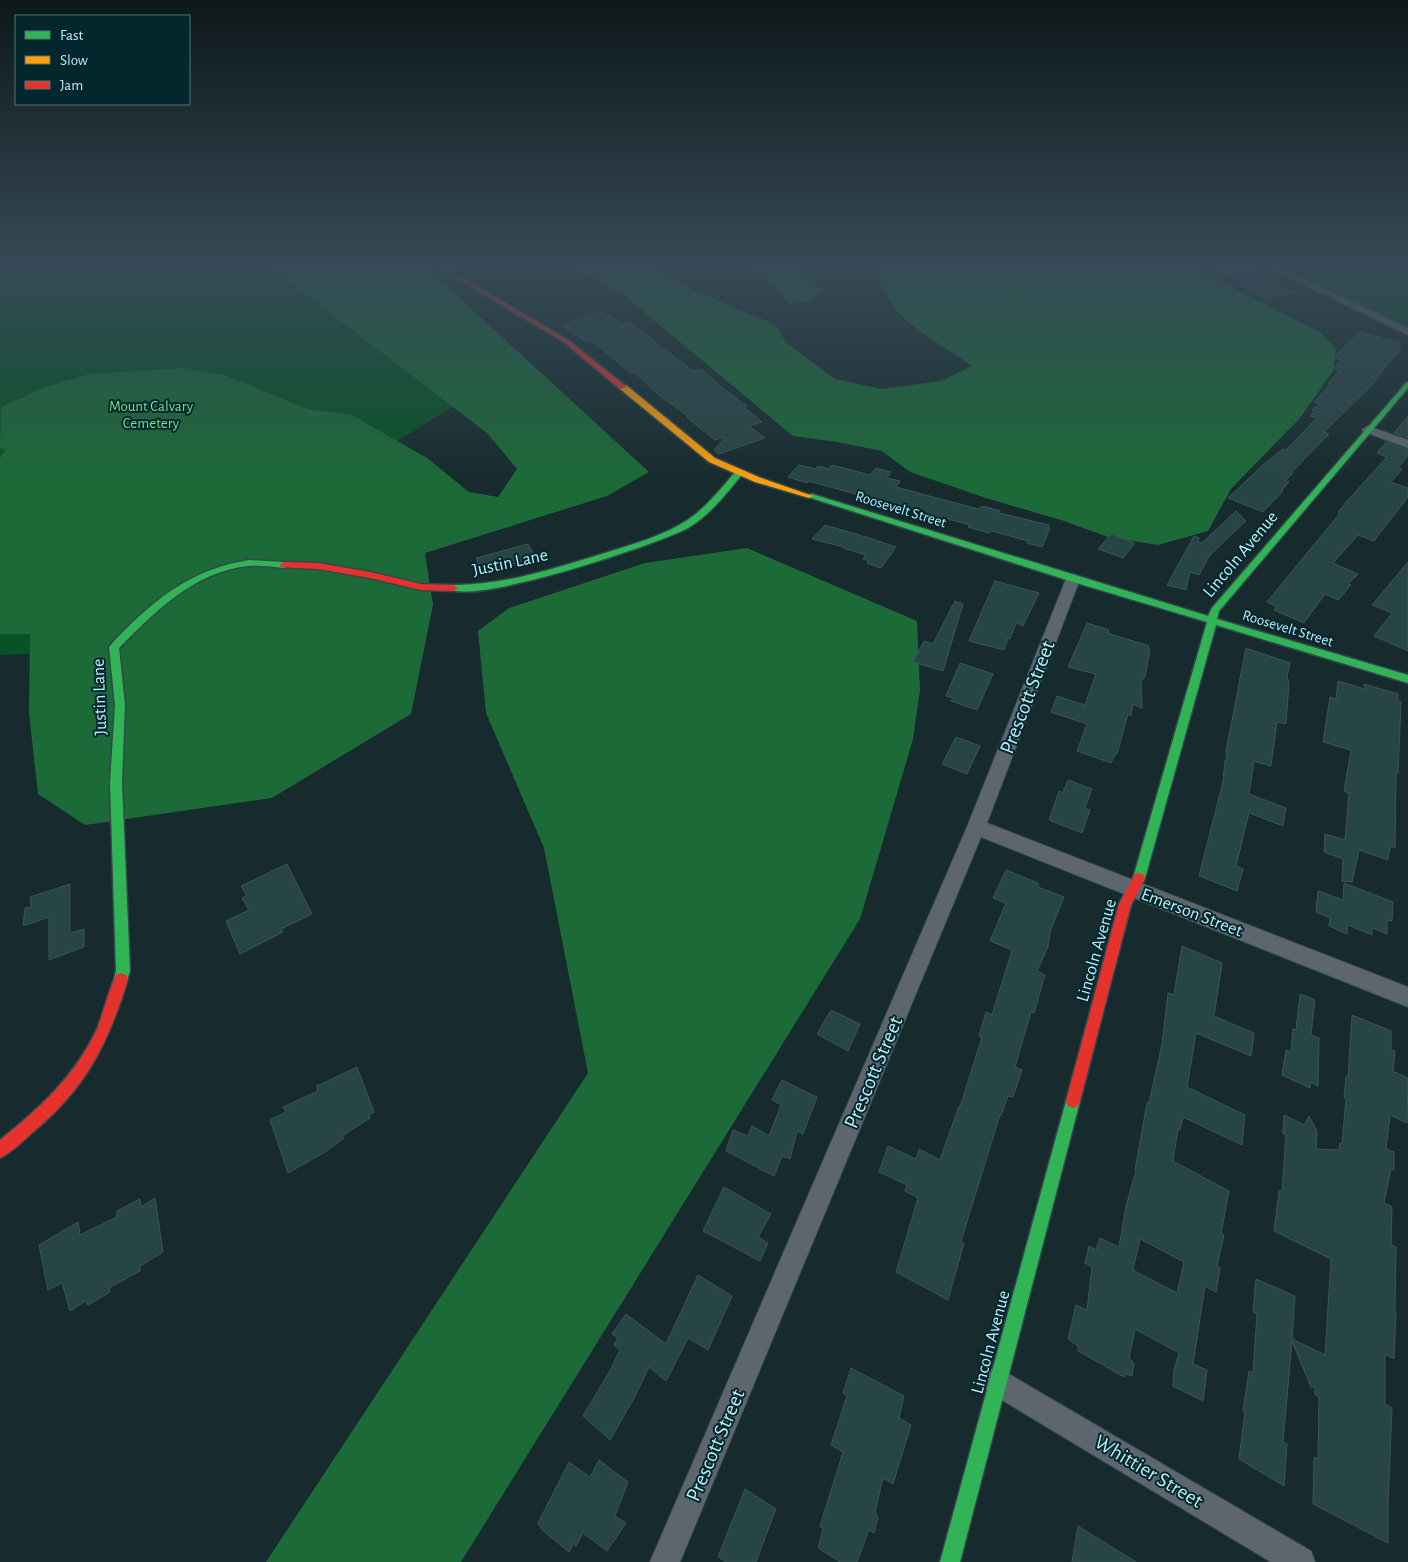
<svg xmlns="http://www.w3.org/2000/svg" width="1408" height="1562" font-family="'Alegreya Sans',sans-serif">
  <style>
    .green { fill: #075326 }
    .forest { fill: #1b6a37 }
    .building { fill: #274545; stroke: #3b5555; fill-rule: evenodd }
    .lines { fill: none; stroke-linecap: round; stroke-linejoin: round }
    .street-casing { stroke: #33484c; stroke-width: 2 }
    .fast-casing { stroke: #33484c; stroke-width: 3 }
    .slow-casing { stroke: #33484c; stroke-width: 3 }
    .jam-casing { stroke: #33484c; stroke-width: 3 }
    .street { fill: #5d666e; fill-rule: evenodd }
    .fast { fill: #30b455; fill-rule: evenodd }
    .slow { fill: #ff9f0a; fill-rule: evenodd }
    .jam { fill: #e5322d; fill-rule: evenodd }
    .labels { text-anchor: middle; stroke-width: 4; stroke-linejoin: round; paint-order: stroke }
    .far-park-label { font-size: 15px; fill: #75e18d; stroke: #03272d }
    .far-street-label { font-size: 15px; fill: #bdedf6; stroke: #03272d }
    .street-label { font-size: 18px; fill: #bdedf6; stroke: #03272d }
    .near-street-label { font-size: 21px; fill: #bdedf6; stroke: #03272d }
  </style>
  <rect width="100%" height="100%" fill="#172b2e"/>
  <g class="green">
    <polygon points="0,264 290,264 469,397 52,653 0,655"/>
    <polygon points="1265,264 1408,264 1408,332 1396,327"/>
  </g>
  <g class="forest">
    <polygon points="266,264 419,264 430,271 649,472 607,496 425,553 433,605 411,714 272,798 85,825 38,794 29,713 30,634 0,634 0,458 5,450 0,447 1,407 46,387 90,374 184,368 224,375 307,409 352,415 427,458 469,492 498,497 517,469 487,433"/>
    <path d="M 569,264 L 646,264 L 693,290 L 776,325 L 786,343 L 835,379 L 881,389 L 941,381 L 972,366 C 938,341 885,319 879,273 L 885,264 L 1017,266 L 1023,264 L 1180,264 L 1226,284 L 1321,333 L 1336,349 L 1333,371 L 1300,418 L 1231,489 L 1208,531 L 1158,545 L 1108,537 L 1064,521 L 986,498 L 910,472 L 882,451 L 837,442 L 793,436 L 626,297 Z"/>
    <polygon points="731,264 793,264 823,290 808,302 791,304 780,295 773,283 752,270"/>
    <polygon points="747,548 917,621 920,690 913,739 860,919 461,1562 266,1562 588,1073 544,848 486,713 478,631 509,608 645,563"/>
  </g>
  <g class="building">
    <polygon points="1203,264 1239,264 1296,293 1265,298 1238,284 1243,283"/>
    <polygon points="600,311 622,324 629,322 693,371 700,369 719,384 717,384 747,406 744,407 762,422 749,426 765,438 719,454 714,450 726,437 715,440 686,417 688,416 660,396 634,372 631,373 591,340 586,342 562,325"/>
    <polygon points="1360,332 1401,343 1397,348 1402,349 1389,362 1372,385 1324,432 1329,434 1291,473 1293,473 1285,481 1289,482 1282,490 1283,491 1263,512 1228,498 1263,465 1283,449 1286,450 1317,418 1310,416 1315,411 1312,410 1319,404 1314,402 1331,384 1328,383 1340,370 1333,368 1341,360 1333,358"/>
    <polygon points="1408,416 1408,438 1394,433"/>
    <polygon points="1386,442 1408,450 1408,455 1398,468 1402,469 1391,482 1408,488 1408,497 1374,541 1358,535 1333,563 1358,574 1348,584 1351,585 1338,600 1325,594 1304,623 1274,610 1277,607 1267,602 1340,513 1338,512 1348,500 1387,457 1377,453"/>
    <polygon points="799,465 815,469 818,466 829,469 832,465 870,475 876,468 891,472 887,478 900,481 896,487 978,509 983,506 1000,511 999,513 1049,525 1048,528 1050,528 1042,547 1027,543 1028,541 992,531 988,533 968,527 970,525 808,481 807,483 788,477"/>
    <polygon points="1236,511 1246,521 1210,555 1199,575 1190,572 1186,590 1167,585 1194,536 1199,538 1198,542 1202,543"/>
    <polygon points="825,525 869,538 896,547 881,568 867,563 869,561 863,559 866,555 843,548 844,547 812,539"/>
    <polygon points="1111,534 1135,543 1123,558 1098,549"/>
    <polygon points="528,544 536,558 482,572 476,558"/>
    <polygon points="1408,562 1408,651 1374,636 1392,613 1372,605"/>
    <polygon points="995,581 1039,593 1023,626 1016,623 1010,639 1008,638 1004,650 969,641"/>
    <polygon points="955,601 963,604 943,671 913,662 924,641 933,644"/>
    <polygon points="1087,623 1109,630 1108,633 1149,646 1148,649 1150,650 1145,677 1141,682 1142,708 1133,704 1131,716 1128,714 1117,754 1116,753 1111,763 1077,751 1087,724 1051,712 1057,696 1085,705 1096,674 1068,667"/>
    <polygon points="1246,648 1290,663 1287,676 1289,683 1286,724 1277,722 1271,766 1254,761 1249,794 1286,808 1283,826 1249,813 1236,866 1243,869 1237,891 1199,876 1223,782 1225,760 1227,761 1226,751"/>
    <polygon points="960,663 993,674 977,710 951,701 953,698 946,696"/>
    <polygon points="1338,681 1365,689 1364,684 1398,694 1398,701 1401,702 1398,773 1396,773 1395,848 1390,846 1388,860 1359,850 1352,882 1342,881 1343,859 1324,852 1325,834 1345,840 1349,793 1344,791 1351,750 1323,742 1330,697 1336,699"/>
    <polygon points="956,737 980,746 967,774 942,764"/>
    <polygon points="1068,780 1092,789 1085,808 1090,810 1082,833 1049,820 1059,791 1063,793"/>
    <polygon points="287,864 312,914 281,929 283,932 240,954 226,921 249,910 242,898 247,896 241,886"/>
    <polygon points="1006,870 1038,883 1038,887 1064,897 1050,932 1048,947 1037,971 1045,975 1034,1013 1031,1012 1015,1067 1022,1070 1013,1097 1008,1096 1001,1116 1000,1115 961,1241 964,1243 948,1300 896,1272 918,1198 905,1191 907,1185 879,1172 888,1146 916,1159 919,1149 940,1160 959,1106 960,1107 982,1037 979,1036 986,1012 992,1015 1012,950 990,941 1006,903 993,898"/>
    <polygon points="1344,883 1393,902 1392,921 1387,920 1387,934 1372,928 1372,935 1348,925 1347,934 1329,926 1330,918 1316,912 1318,891 1343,900"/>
    <polygon points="70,884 70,933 84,929 84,947 49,960 49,917 23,926 25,908 31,907 30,897"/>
    <path d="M 1182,946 L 1222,963 L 1214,1016 L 1254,1033 L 1251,1056 L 1196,1033 L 1187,1087 L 1245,1115 L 1242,1145 L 1183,1117 L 1180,1130 L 1178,1129 L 1173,1161 L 1229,1191 L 1221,1233 L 1224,1235 L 1217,1266 L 1220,1268 L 1216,1292 L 1205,1286 L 1193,1364 L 1207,1370 L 1203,1401 L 1173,1386 L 1174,1370 L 1179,1353 L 1135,1329 L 1129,1358 L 1134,1363 L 1132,1376 L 1126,1374 L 1124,1377 L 1078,1351 L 1078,1346 L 1068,1339 L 1076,1305 L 1087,1310 L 1092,1267 L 1085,1263 L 1089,1246 L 1096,1250 L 1100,1238 L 1119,1247 L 1126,1206 L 1136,1171 L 1135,1170 L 1147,1103 L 1149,1103 L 1162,1044 L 1168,993 L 1174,995 ZM 1140,1239 L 1184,1262 L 1177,1293 L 1133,1270 Z"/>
    <polygon points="1300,994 1315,1000 1311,1035 1319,1038 1318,1086 1311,1082 1310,1088 1282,1075 1286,1050 1291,1052 1293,1029 1296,1030"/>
    <polygon points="831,1010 860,1024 848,1051 817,1034"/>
    <polygon points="1352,1015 1391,1031 1391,1050 1395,1051 1393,1071 1408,1078 1407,1123 1390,1115 1386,1149 1394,1152 1394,1170 1391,1168 1384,1203 1392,1207 1391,1245 1396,1247 1395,1313 1396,1314 1394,1359 1385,1354 1385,1404 1392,1408 1388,1505 1388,1543 1313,1504 1314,1457 1318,1459 1319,1397 1315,1394 1315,1387 1311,1387 1292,1341 1283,1442 1287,1444 1284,1486 1239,1459 1245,1412 1243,1411 1249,1371 1253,1373 1257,1314 1253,1312 1256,1279 1295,1296 1292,1339 1325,1355 1331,1259 1274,1231 1279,1191 1282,1192 1286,1135 1283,1134 1284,1115 1304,1125 1309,1116 1317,1131 1316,1149 1339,1150 1340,1143 1342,1144 1346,1098 1344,1097 1346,1076 1348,1077"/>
    <polygon points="357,1067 374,1112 369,1115 370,1118 342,1136 344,1138 325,1152 288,1173 270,1120 286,1112 283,1107 318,1091 317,1086"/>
    <polygon points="782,1080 817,1097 803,1134 797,1131 790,1159 782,1156 774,1176 726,1151 733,1130 748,1136 752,1126 769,1136 781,1105 772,1100"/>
    <polygon points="724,1187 771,1214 758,1237 768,1243 760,1261 703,1231"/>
    <polygon points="155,1198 163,1252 140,1266 140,1271 109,1288 110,1292 88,1305 86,1301 70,1311 62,1283 48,1290 39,1245 78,1222 80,1235 117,1217 117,1211 140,1199 141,1207"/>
    <polygon points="698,1275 732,1296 708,1350 688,1338 666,1381 649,1367 634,1398 610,1440 583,1416 611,1369 620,1350 614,1345 618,1338 612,1334 626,1314 666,1344"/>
    <polygon points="851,1368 904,1396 899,1418 911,1425 893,1484 883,1478 875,1512 878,1518 874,1533 869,1530 857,1562 840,1562 818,1548 823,1529 820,1526 843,1452 831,1445 847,1396 843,1393"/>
    <polygon points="599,1460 628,1482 615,1516 626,1523 607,1551 583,1533 576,1546 574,1543 569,1552 542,1530 538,1523 569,1462 590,1477"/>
    <polygon points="745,1489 776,1509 756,1562 726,1562 718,1557"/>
    <polygon points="1078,1526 1136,1562 1072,1562"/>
  </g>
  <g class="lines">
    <g class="street-casing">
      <g id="street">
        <polygon points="1261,264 1272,264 1408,328 1408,335"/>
        <polygon points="1368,426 1408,440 1408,448 1364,432 1362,430 1364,428"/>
        <polygon points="1073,575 1078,576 1080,579 987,823 1408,987 1408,1007 981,837 680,1562 650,1562 967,827 1066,579 1068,576"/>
        <polygon points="997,1367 1311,1551 1315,1562 1271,1562 987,1391 983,1381 987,1371"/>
      </g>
    </g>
    <g class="fast-casing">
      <g id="fast">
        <polygon points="1408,382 1408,388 1219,611 1217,619 1408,675 1408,683 1216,625 1145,878 1143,882 1139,883 1135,882 1133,878 1207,622 1070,581 805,496 812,494 1208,616 1212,608 1406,383"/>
        <path d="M 737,470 L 744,472 C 728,492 710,515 688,528 C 659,544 470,607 448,588 L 453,585 C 506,585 555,568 605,553 C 633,544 664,536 689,519 C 708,506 722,487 737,470 Z"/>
        <path d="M 249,560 L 284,562 L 288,565 L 284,568 C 273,567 261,565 249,566 C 195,571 156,611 119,648 L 125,705 L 122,783 L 130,971 L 126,983 L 121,985 L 116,983 L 114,979 L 116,971 L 110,783 L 115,705 L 109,647 C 116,638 125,630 133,622 C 168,589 200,568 249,560 Z"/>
        <polygon points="1073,1094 1078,1096 1080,1101 960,1562 940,1562 1066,1101 1068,1096"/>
      </g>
    </g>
    <g class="slow-casing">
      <polygon id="slow" points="620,385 626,385 715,458 761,478 813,496 809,498 755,482 709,462 620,389"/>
    </g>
    <g class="jam-casing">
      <g id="jam">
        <polygon points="432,264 439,264 568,340 627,387 620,389 564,342"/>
        <polygon points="284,562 318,563 370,572 421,584 453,585 458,588 453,591 421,590 370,578 318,569 281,567 280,565"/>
        <polygon points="1139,873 1143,874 1145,878 1131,905 1080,1101 1078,1106 1073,1108 1068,1106 1066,1101 1119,904 1135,874"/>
        <path d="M 121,973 L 126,975 L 128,979 C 108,1044 86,1088 33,1132 C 23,1141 12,1152 0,1158 L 0,1140 C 40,1108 75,1076 97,1029 C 104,1011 108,992 116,975 Z"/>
      </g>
    </g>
    <use href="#street" class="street"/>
    <use href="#fast" class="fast"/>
    <use href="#slow" class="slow"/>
    <use href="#jam" class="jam"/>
  </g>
  <linearGradient id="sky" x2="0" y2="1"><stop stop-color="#0d1819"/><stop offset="0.55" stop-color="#364a57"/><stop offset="1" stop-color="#364a57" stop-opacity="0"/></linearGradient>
  <rect width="1408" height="483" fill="url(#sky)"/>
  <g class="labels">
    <g class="far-park-label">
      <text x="151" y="411">Mount Calvary<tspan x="151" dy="17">Cemetery</tspan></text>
    </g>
    <g class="far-street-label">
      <text transform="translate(901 509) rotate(17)" y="5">Roosevelt Street</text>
      <text transform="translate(1288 628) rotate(17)" y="5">Roosevelt Street</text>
    </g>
    <g class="street-label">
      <text transform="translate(1240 554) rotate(-50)" y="6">Lincoln Avenue</text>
      <text transform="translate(510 562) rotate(-12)" y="6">Justin Lane</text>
      <text transform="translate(99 697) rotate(-92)" y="6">Justin Lane</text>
      <text transform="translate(1192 912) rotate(21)" y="6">Emerson Street</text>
      <text transform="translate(1096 950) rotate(-74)" y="6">Lincoln Avenue</text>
      <text transform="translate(990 1342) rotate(-75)" y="6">Lincoln Avenue</text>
    </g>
    <g class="near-street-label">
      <text transform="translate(1027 697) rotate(-69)" y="7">Prescott Street</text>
      <text transform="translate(873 1072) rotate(-67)" y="7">Prescott Street</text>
      <text transform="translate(715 1445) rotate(-67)" y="7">Prescott Street</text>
      <text transform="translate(1149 1471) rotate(31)" y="7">Whittier Street</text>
    </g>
  </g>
  <rect x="15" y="15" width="175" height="90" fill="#03272d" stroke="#4d767d"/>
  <rect x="25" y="31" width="25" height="8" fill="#30b455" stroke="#4d767d"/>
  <text x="60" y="40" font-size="15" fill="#bdedf6">Fast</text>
  <rect x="25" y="56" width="25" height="8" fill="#ff9f0a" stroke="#4d767d"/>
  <text x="60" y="65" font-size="15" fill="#bdedf6">Slow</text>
  <rect x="25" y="81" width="25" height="8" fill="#e5322d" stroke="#4d767d"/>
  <text x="60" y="90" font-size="15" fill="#bdedf6">Jam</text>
</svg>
